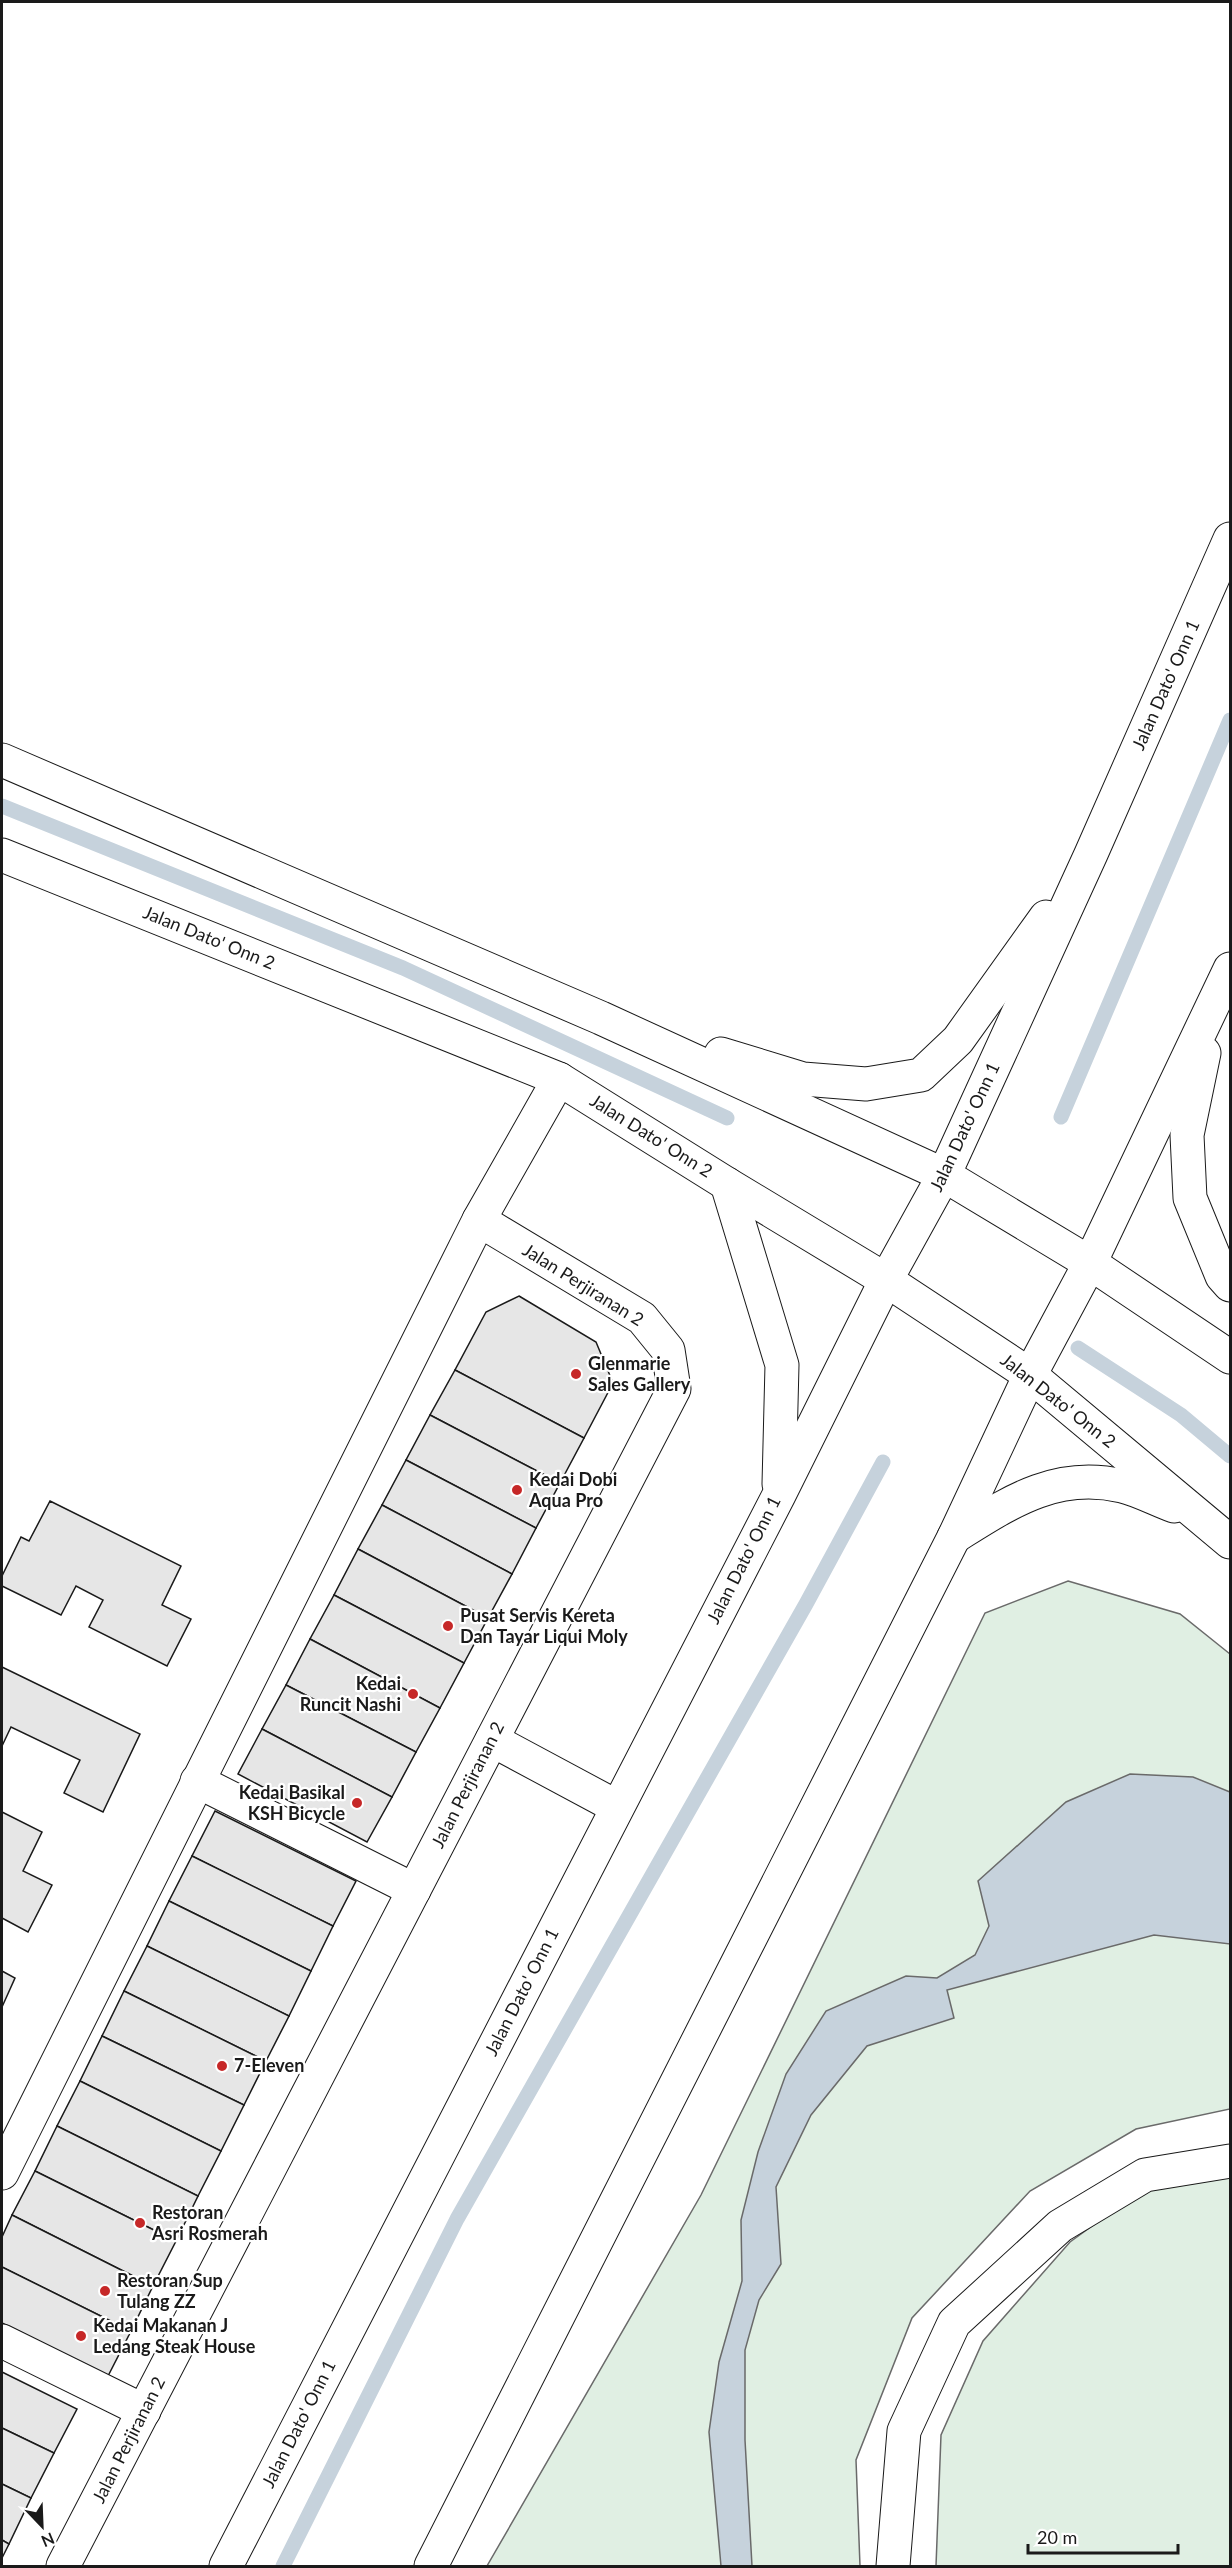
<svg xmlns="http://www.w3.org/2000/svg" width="1232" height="2568" font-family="Lato,sans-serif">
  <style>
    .green { fill: #e0efe3; stroke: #6a6a6a; stroke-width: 1.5 }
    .water { fill: #c6d2dc; stroke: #6a6a6a; stroke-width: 1.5 }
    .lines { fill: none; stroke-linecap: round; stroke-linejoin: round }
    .stream { stroke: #c6d2dc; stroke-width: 15 }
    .building { fill: #e6e6e6; stroke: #1a1a1a; stroke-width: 1.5 }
    .minor-casing { stroke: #1a1a1a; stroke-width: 35 }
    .major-casing { stroke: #1a1a1a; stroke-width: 35 }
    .minor { stroke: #fff; stroke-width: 33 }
    .major { stroke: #fff; stroke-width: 33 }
    .poi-dot { fill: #c62828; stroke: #fff; stroke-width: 2 }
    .labels { text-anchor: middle; stroke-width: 4.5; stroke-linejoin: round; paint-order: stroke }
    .street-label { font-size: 18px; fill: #1a1a1a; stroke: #fff }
    .poi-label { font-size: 18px; font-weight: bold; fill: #1a1a1a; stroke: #fff; text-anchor: start }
  </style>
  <rect width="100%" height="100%" fill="#fff"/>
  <g class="green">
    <polygon points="1068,1581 1180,1614 1230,1654 1230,2109 1136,2129 1030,2191 912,2318 856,2460 860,2566 487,2566 701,2195 985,1613"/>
    <polygon points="1230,2162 1230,2566 936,2566 941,2435 983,2341 1070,2242 1146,2187"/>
  </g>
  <polygon class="water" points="1130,1774 1193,1777 1230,1792 1230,1944 1154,1935 947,1990 954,2018 867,2046 811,2115 776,2187 781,2264 759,2300 745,2350 745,2440 752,2566 721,2566 709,2432 719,2362 742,2281 741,2220 758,2152 786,2074 826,2011 906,1976 937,1978 975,1955 989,1926 978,1881 1066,1802"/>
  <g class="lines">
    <g class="stream">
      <polyline points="2,806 403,968 727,1118"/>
      <polyline points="1061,1117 1230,720"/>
      <polyline points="1078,1348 1181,1415 1230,1456"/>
      <polyline points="283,2566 457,2219 806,1604 883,1462"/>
    </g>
  </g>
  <g class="building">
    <polygon points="519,1296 596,1342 613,1383 584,1438 455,1370 486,1312"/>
    <polygon points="455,1370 584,1438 560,1483 430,1415"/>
    <polygon points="430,1415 560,1483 536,1528 406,1460"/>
    <polygon points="406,1460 536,1528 512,1574 382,1505"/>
    <polygon points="50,1501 181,1566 162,1605 191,1619 167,1666 89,1627 103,1600 76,1586 61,1615 2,1586 2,1576 21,1537 29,1541"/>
    <polygon points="382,1505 512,1574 488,1618 358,1549"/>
    <polygon points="358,1549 488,1618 464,1663 334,1595"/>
    <polygon points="334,1595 464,1663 440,1708 310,1639"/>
    <polygon points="310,1639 440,1708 416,1752 286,1685"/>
    <polygon points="2,1667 140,1734 103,1812 64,1793 80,1760 11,1727 2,1746"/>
    <polygon points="286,1685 416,1752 392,1797 262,1729"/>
    <polygon points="262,1729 392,1797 367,1842 238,1774"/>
    <polygon points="215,1811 356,1881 333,1926 192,1856"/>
    <polygon points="2,1812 42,1832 23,1871 52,1885 28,1932 2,1918"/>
    <polygon points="192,1856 333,1926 311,1971 169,1901"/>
    <polygon points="169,1901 311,1971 289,2016 147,1946"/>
    <polygon points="147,1946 289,2016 266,2061 124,1991"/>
    <polygon points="2,1971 15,1978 2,2007"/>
    <polygon points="124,1991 266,2061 244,2105 102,2036"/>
    <polygon points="102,2036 244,2105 221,2151 80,2081"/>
    <polygon points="80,2081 221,2151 198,2196 57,2126"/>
    <polygon points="57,2126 198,2196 176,2241 35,2171"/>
    <polygon points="35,2171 176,2241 153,2286 12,2215"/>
    <polygon points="12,2215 153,2286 131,2331 2,2267 2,2237"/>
    <polygon points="2,2267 131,2331 108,2376 2,2323"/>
    <polygon points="2,2372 77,2409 54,2453 2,2428"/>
    <polygon points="2,2428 54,2453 31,2498 2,2484"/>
    <polygon points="2,2484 31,2498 9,2544 2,2540"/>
    <polygon points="2,2540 9,2544 2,2558"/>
  </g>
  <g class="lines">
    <g class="minor-casing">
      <g id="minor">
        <polyline points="492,1740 617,1807"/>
        <polyline points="197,1781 414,1890"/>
        <polyline points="2,2173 479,1220 559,1079"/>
        <polyline points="2,2341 144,2411"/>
        <polyline points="63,2566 674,1389 668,1350 642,1318 479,1220"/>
        <polyline points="893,2566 904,2431 954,2323 1060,2226 1145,2175 1230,2161"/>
      </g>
    </g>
    <g class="major-casing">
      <g id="major">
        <polyline points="2,760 601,1018 944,1175 1090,1263 1230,1357"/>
        <polyline points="2,855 559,1079 727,1184 886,1280 1030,1375 1230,1542"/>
        <polyline points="1204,1053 1187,1135 1190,1198 1222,1276 1230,1285"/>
        <polyline points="721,1054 803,1079 866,1084 921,1075 958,1040 1046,917"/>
        <polyline points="727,1184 782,1365 779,1484"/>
        <path d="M 954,1537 C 1007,1504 1055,1470 1122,1486 C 1139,1490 1157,1500 1174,1506"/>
        <polyline points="226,2566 779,1495 886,1280 944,1175 1091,854 1230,539"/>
        <polyline points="431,2566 954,1537 1030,1375 1090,1263 1230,969"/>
      </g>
    </g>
    <use href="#minor" class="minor"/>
    <use href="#major" class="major"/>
  </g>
  <g class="poi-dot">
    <circle cx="576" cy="1374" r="6"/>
    <circle cx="517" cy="1490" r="6"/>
    <circle cx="448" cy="1626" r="6"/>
    <circle cx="413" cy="1694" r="6"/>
    <circle cx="357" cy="1803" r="6"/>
    <circle cx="222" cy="2066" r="6"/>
    <circle cx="140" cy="2223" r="6"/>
    <circle cx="105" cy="2291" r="6"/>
    <circle cx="81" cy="2336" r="6"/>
  </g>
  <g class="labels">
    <g class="street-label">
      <text transform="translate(1166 685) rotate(-66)" y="6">Jalan Dato' Onn 1</text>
      <text transform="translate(209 938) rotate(22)" y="6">Jalan Dato' Onn 2</text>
      <text transform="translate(965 1127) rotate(-65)" y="6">Jalan Dato' Onn 1</text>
      <text transform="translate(651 1136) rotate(32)" y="6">Jalan Dato' Onn 2</text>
      <text transform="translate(583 1285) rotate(32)" y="6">Jalan Perjiranan 2</text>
      <text transform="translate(1058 1401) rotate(38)" y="6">Jalan Dato' Onn 2</text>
      <text transform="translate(744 1560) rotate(-63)" y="6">Jalan Dato' Onn 1</text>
      <text transform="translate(468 1785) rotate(-63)" y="6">Jalan Perjiranan 2</text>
      <text transform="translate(522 1992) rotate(-63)" y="6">Jalan Dato' Onn 1</text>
      <text transform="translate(299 2424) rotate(-63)" y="6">Jalan Dato' Onn 1</text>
      <text transform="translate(129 2440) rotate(-63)" y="6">Jalan Perjiranan 2</text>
    </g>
    <g class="poi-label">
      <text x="588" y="1370">Glenmarie<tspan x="588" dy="21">Sales Gallery</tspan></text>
      <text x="529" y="1486">Kedai Dobi<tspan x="529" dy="21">Aqua Pro</tspan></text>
      <text x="460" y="1622">Pusat Servis Kereta<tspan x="460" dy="21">Dan Tayar Liqui Moly</tspan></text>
      <text x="401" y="1690" text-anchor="end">Kedai<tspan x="401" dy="21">Runcit Nashi</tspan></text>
      <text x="345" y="1799" text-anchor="end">Kedai Basikal<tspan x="345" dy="21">KSH Bicycle</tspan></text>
      <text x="234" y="2072">7-Eleven</text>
      <text x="152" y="2219">Restoran<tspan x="152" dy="21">Asri Rosmerah</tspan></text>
      <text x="117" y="2287">Restoran Sup<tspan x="117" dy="21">Tulang ZZ</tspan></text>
      <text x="93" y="2332">Kedai Makanan J<tspan x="93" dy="21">Ledang Steak House</tspan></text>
    </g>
  </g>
  <rect width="1232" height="2568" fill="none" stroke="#1a1a1a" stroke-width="6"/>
  <g transform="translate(42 2526) rotate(157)" stroke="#ffffff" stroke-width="4.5" paint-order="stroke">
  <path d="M0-4.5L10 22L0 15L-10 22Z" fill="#1a1a1a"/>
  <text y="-9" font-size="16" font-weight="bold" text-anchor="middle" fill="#1a1a1a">N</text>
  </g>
  <path d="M1028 2544v9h150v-9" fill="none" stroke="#1a1a1a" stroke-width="3"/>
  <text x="1037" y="2544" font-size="18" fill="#1a1a1a" stroke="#ffffff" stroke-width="4.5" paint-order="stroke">20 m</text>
</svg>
